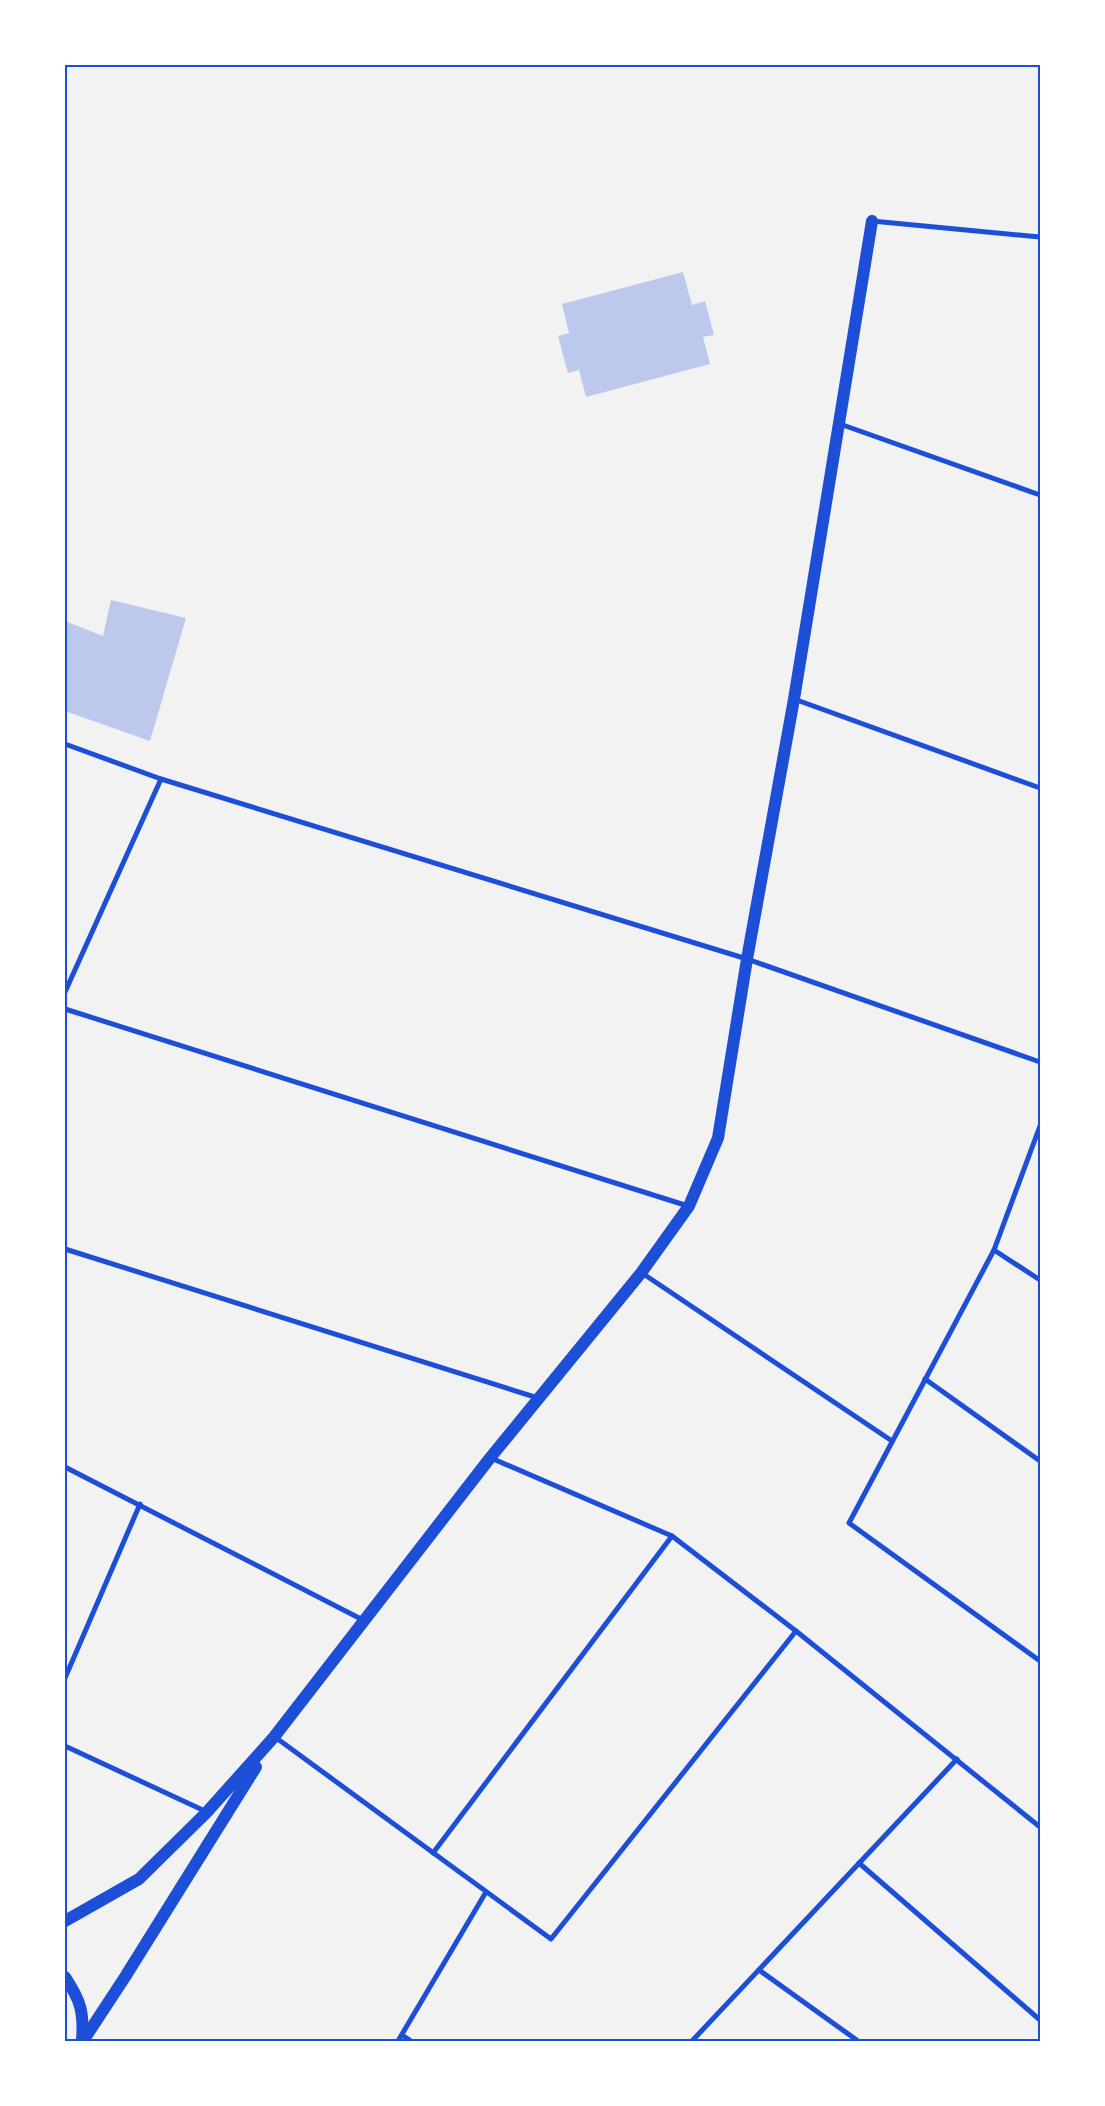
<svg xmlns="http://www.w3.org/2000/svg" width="1105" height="2106" font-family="Commissioner,sans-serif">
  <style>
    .building { fill: #bdc9ec }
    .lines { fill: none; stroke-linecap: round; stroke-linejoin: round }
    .minor { stroke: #1d4ed8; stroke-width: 5 }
    .primary { stroke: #1d4ed8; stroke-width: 12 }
    .neatline { fill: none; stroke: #1d4ed8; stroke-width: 2 }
  </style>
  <rect width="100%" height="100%" fill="#f2f2f2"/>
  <g class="building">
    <polygon points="683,272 692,305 705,301 714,335 703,337 710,364 586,397 579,370 568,373 558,336 569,333 562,304"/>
    <polygon points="111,600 186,618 150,741 65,711 65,621 103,636"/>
  </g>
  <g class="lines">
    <g class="minor">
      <polyline points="872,221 1040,237"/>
      <polyline points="840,424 1040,495"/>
      <polyline points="794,699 1040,788"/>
      <polyline points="65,744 161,779 747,959 1040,1062"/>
      <polyline points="65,992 161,779"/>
      <polyline points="65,1009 688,1206"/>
      <polyline points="1040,1126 994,1250 849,1523 1040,1661"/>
      <polyline points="65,1249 538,1398"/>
      <polyline points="994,1250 1040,1280"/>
      <polyline points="642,1273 892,1441"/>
      <polyline points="925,1379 1040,1461"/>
      <polyline points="491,1458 672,1536 796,1631 1040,1827"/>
      <polyline points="65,1467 363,1620"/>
      <polyline points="65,1678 140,1504"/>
      <polyline points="275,1737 551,1939 796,1631"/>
      <polyline points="65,1746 207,1812"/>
      <polyline points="433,1853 672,1536"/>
      <polyline points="859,1863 1040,2020"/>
      <polyline points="759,1970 858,2041"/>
      <polyline points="402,2035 411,2041"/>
      <polyline points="398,2041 486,1892"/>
      <polyline points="692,2041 957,1759"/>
    </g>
    <g class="primary">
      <polyline points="65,1921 139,1879 207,1812 274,1737 490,1458 641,1273 689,1206 718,1138 747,959 794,699 872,221"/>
      <path d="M 65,1977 C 81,2001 84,2012 82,2041"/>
      <polyline points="83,2041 125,1977 256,1767"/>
    </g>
  </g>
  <rect width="1105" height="2106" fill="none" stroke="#ffffff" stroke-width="132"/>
  <rect x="66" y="66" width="973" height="1974" class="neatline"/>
</svg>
